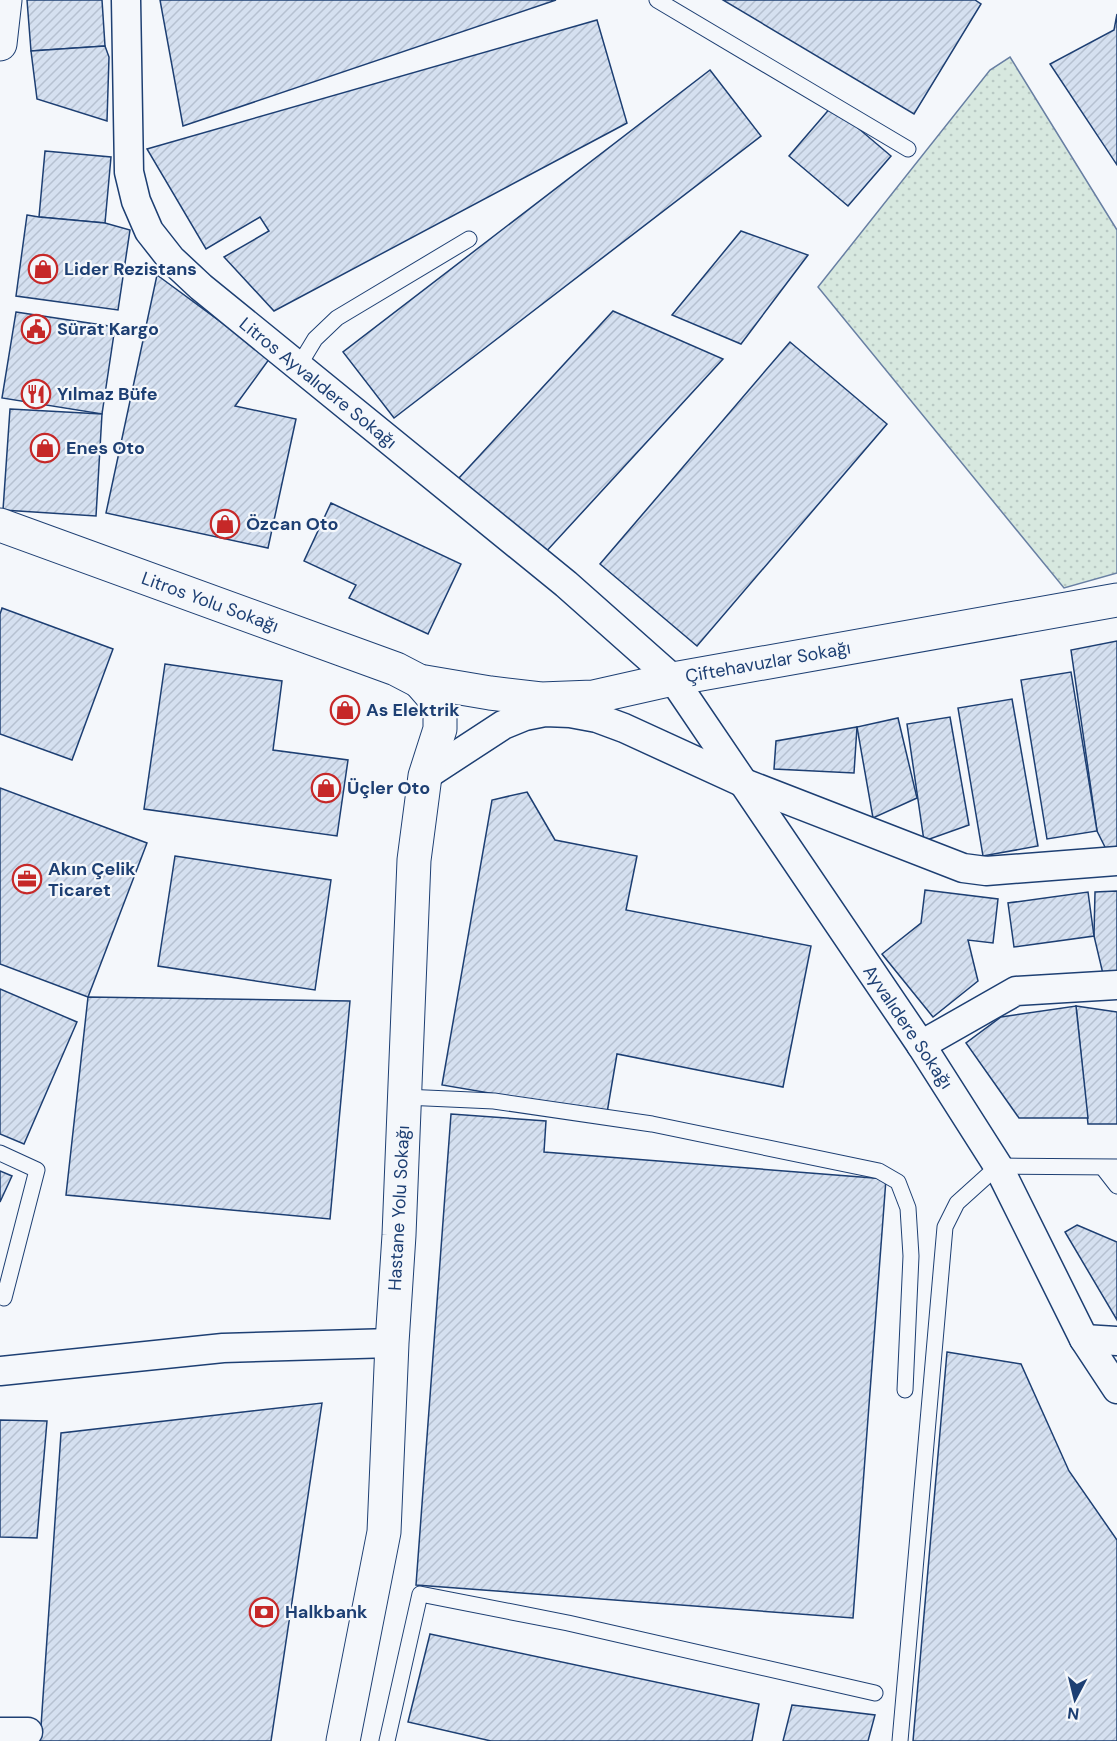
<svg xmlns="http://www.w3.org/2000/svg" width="1117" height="1741" font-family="'DM Sans',sans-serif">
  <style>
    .grass { fill: url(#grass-dots); stroke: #687fa3; stroke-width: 1.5 }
    .building { fill: url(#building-hatch); stroke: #1d3f73; stroke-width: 1.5 }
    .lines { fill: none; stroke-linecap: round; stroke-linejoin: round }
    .lane-casing { stroke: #1d3f73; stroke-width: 17 }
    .street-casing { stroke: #1d3f73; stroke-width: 31 }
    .secondary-casing { stroke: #1d3f73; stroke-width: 35 }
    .lane { stroke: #f4f7fb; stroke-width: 15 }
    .street { stroke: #f4f7fb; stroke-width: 28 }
    .secondary { stroke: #f4f7fb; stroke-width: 33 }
    .labels { text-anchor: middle; stroke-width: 4.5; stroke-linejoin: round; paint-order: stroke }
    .poi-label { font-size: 18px; font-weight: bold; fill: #1d3f73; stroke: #f4f7fb; text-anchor: start }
    .street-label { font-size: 18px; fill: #1d3f73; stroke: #f4f7fb }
  </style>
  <defs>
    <pattern id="grass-dots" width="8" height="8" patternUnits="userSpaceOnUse" patternTransform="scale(1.5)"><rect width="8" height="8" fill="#d7e8df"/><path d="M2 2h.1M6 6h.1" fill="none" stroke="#b8c8c3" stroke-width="1.8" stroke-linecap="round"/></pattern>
    <pattern id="building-hatch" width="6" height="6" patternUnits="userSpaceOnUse" patternTransform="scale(1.5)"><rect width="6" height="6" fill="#d5e0f0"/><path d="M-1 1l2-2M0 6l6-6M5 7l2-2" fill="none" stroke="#b6c1d1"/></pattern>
  </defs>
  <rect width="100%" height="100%" fill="#f4f7fb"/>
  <polygon class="grass" points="1010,57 1117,230 1117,573 1064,588 818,287 990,70"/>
  <g class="building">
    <polygon points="27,0 102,0 105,46 31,51"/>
    <polygon points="160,0 556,0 183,126"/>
    <polygon points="723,0 975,0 981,4 914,114"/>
    <polygon points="1117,14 1117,165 1050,64 1114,30"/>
    <polygon points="597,20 627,123 274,311 224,257 269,231 260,217 206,249 147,149"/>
    <polygon points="105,46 109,57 107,121 37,99 31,51"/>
    <polygon points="710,70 761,136 394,418 343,352"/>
    <polygon points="832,106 891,156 848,206 789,156"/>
    <polygon points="45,151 111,157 105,223 39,217"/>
    <polygon points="27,215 39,217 105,223 130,230 118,310 16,296"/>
    <polygon points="741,231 808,255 741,344 672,315"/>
    <polygon points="157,275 270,358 235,406 296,419 268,548 106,513"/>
    <polygon points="613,311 723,359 543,555 459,478"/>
    <polygon points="16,312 115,327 102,414 2,398"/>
    <polygon points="790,342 887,424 697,646 600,564"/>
    <polygon points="10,409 102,414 96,516 3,510"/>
    <polygon points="331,503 461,564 428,634 349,598 356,585 304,561"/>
    <polygon points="2,608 113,649 72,760 0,734 0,614"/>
    <polygon points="1117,641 1117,849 1107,851 1097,831 1071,650"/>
    <polygon points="165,664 282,681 273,750 348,760 337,836 144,809"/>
    <polygon points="1071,672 1097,831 1047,839 1021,680"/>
    <polygon points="1012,699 1038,846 983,856 958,708"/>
    <polygon points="950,717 969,825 924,841 907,724"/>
    <polygon points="898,718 917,798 873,818 857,727"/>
    <polygon points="857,727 854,773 774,769 776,741"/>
    <polygon points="0,788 147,843 88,997 0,964"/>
    <polygon points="527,792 555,840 637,856 626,910 811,946 783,1087 617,1054 607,1113 442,1085 492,800"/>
    <polygon points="175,856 331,880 315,990 158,966"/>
    <polygon points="925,890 998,899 993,943 968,940 978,981 933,1017 882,954 921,923"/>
    <polygon points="1117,891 1117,974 1103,974 1094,936 1095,892"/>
    <polygon points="1088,892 1094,936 1014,947 1008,903"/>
    <polygon points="0,989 77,1022 24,1144 0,1134"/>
    <polygon points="88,997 350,1001 330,1219 66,1195"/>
    <polygon points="1076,1006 1117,1012 1117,1124 1088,1124"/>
    <polygon points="1076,1006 1088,1118 1019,1118 966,1043 1001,1017"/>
    <polygon points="451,1114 546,1121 544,1152 886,1179 853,1618 416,1585"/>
    <polygon points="0,1171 12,1176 0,1202"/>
    <polygon points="1077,1225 1117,1242 1117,1320 1065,1232"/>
    <polygon points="947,1352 1021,1364 1069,1471 1117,1540 1117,1741 913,1741"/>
    <polygon points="322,1403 271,1741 40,1741 61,1433"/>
    <polygon points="0,1420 47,1421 37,1538 0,1537"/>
    <polygon points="430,1634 759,1704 752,1741 491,1741 408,1722"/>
    <polygon points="792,1705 875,1715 868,1741 783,1741"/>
  </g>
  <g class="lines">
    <g class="lane-casing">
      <g id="lane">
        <polyline points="657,0 908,149"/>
        <polyline points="298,367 315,339 337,318 469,239"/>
        <polyline points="404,1097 494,1101 652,1124 879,1171 898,1182 908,1208 911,1256 905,1390"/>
        <polyline points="0,1153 37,1170 4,1298 0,1296"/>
        <polyline points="1103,1168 1117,1186"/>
        <polyline points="387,1741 420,1594 568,1623 875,1693"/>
        <polyline points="900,1741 945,1227 957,1203 998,1166 1117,1167"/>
      </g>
    </g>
    <g class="street-casing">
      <g id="street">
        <polyline points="126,0 129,172 136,201 149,231 171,259 201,287 566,584 673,679 921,1045 998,1166 1084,1339 1117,1389"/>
        <polyline points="425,776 503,725 525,716 545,712 570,713 597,718 624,728 744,783 963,868 986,871 1117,861"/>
        <polyline points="921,1045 1016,991 1117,985"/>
        <polyline points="1084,1339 1117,1341"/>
        <polyline points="0,1371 223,1348 392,1343"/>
        <polyline points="0,1732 28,1732"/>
      </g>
    </g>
    <g class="secondary-casing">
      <g id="secondary">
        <polyline points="0,44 5,0"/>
        <polyline points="0,525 396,669 419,681 490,693 541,699 593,697 673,679 1117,600"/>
        <polyline points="343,1741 384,1532 392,1343 399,1235 414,860 425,776 440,729 440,713 433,697 419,681"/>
      </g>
    </g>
    <use href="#lane" class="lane"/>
    <use href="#street" class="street"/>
    <use href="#secondary" class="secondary"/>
  </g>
  <defs>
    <g id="shop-ring" transform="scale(1.5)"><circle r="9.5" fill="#f4f7fb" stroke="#c62828" stroke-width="1.5"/><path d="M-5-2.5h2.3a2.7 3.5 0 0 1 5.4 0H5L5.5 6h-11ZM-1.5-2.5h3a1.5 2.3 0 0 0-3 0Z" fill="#c62828"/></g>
    <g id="civic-ring" transform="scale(1.5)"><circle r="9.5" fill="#f4f7fb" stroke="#c62828" stroke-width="1.5"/><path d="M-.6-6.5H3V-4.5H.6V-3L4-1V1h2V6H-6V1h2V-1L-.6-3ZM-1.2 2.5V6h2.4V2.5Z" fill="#c62828"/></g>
    <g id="restaurant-ring" transform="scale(1.5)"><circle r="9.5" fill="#f4f7fb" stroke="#c62828" stroke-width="1.5"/><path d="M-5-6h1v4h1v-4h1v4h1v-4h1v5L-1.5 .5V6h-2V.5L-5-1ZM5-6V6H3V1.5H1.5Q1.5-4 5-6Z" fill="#c62828"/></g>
    <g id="office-ring" transform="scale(1.5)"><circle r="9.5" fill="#f4f7fb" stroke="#c62828" stroke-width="1.5"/><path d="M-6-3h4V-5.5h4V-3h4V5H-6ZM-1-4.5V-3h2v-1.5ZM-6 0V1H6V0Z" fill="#c62828"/></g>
    <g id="bank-ring" transform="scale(1.5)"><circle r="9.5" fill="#f4f7fb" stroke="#c62828" stroke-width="1.5"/><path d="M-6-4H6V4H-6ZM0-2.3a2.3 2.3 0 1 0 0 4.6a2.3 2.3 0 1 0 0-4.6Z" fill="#c62828"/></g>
  </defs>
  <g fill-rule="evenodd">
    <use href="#shop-ring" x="43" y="269"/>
    <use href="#civic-ring" x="36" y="329"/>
    <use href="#restaurant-ring" x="36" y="394"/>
    <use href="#shop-ring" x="45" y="448"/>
    <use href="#shop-ring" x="225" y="524"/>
    <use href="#shop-ring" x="345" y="710"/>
    <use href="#shop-ring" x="326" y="788"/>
    <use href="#office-ring" x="27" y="879"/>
    <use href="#bank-ring" x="264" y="1612"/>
  </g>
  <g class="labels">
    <g class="poi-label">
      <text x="64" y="275">Lider Rezistans</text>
      <text x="57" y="335">Sürat Kargo</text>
      <text x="57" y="400">Yılmaz Büfe</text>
      <text x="66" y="454">Enes Oto</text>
      <text x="246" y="530">Özcan Oto</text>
      <text x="366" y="716">As Elektrik</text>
      <text x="347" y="794">Üçler Oto</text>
      <text x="48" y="875">Akın Çelik<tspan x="48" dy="21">Ticaret</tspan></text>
      <text x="285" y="1618">Halkbank</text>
    </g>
    <g class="street-label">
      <text transform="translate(318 383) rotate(39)" y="6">Litros Ayvalıdere Sokağı</text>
      <text transform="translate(210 602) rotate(20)" y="6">Litros Yolu Sokağı</text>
      <text transform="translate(768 662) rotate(-10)" y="6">Çiftehavuzlar Sokağı</text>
      <text transform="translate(908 1027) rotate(56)" y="6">Ayvalıdere Sokağı</text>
      <text transform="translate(399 1208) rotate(-87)" y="6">Hastane Yolu Sokağı</text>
    </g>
  </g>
  <g transform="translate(1075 1699) rotate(187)" stroke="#f4f7fb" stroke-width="4.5" paint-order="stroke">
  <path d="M0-4.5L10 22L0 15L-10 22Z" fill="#1d3f73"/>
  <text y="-9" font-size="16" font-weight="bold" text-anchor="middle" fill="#1d3f73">N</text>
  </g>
</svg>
